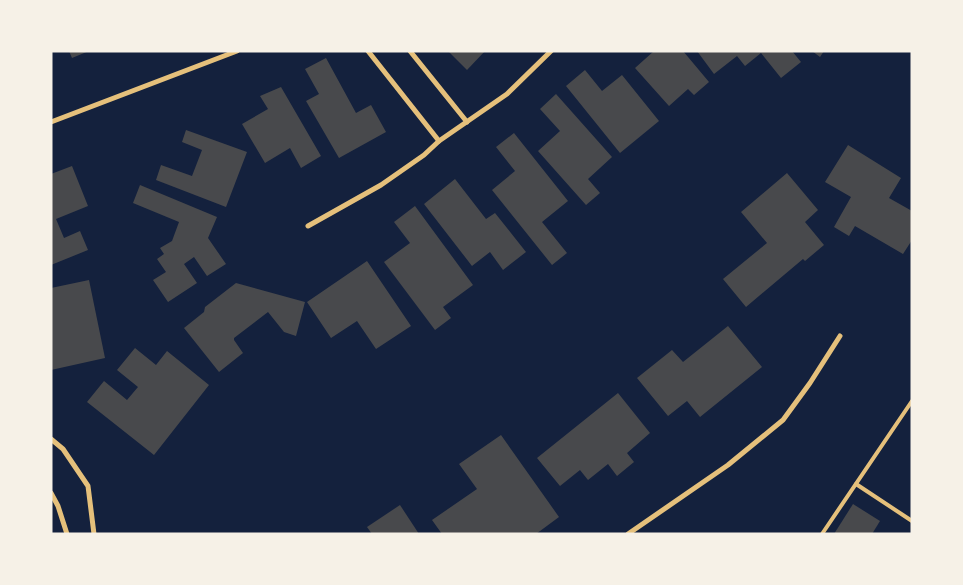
<svg xmlns="http://www.w3.org/2000/svg" width="963" height="585" font-family="'Playfair Display',serif">
  <style>
    .building { fill: #48494c }
    .lines { fill: none; stroke-linecap: round; stroke-linejoin: round }
    .service { stroke: #e5c07b; stroke-width: 4 }
    .minor { stroke: #e5c07b; stroke-width: 5 }
  </style>
  <rect width="100%" height="100%" fill="#14213d"/>
  <g class="building">
    <polygon points="69,51 89,51 72,58"/>
    <polygon points="448,51 485,51 467,70"/>
    <polygon points="654,51 683,51 709,82 694,95 688,89 669,106 635,68"/>
    <polygon points="697,51 792,51 801,62 781,78 761,53 745,66 737,56 714,74"/>
    <polygon points="812,51 824,51 820,57"/>
    <polygon points="326,58 356,113 371,105 386,132 339,158 306,101 319,94 305,69"/>
    <polygon points="585,70 602,91 622,75 659,121 620,153 566,86"/>
    <polygon points="281,87 321,156 301,168 290,148 265,163 242,124 268,109 260,96"/>
    <polygon points="556,94 612,157 588,179 600,193 586,205 538,151 560,131 540,109"/>
    <polygon points="186,130 247,152 226,207 156,180 161,165 192,176 202,150 182,142"/>
    <polygon points="514,133 568,201 542,222 567,253 552,265 492,190 515,171 496,147"/>
    <polygon points="848,145 901,178 889,198 912,211 912,240 903,254 855,226 849,236 834,227 851,197 825,182"/>
    <polygon points="72,166 88,206 56,219 64,238 80,231 88,250 51,265 51,174"/>
    <polygon points="787,173 818,210 805,222 824,245 805,261 803,259 746,307 723,279 767,243 741,212"/>
    <polygon points="455,179 486,219 495,213 526,252 503,270 490,252 472,266 424,204"/>
    <polygon points="140,185 217,217 208,238 226,264 207,276 194,257 184,264 197,283 168,302 153,280 166,272 157,259 164,254 160,248 172,241 179,222 133,203"/>
    <polygon points="415,206 473,285 443,307 451,318 435,330 384,262 410,243 394,222"/>
    <polygon points="367,261 411,326 376,349 357,321 331,338 307,302"/>
    <polygon points="89,280 105,358 51,370 51,288"/>
    <polygon points="236,283 305,302 296,336 284,332 268,312 234,338 234,340 243,353 219,372 184,328 204,312 205,307"/>
    <polygon points="728,326 762,367 700,417 687,401 668,416 637,378 672,350 683,362"/>
    <polygon points="135,348 156,365 167,351 209,385 154,455 87,402 104,381 127,400 138,387 117,370"/>
    <polygon points="618,393 650,433 627,453 634,462 617,476 608,464 588,480 580,470 560,486 537,458"/>
    <polygon points="501,435 559,517 536,534 442,534 432,520 477,489 459,464"/>
    <polygon points="853,504 880,521 872,534 834,534"/>
    <polygon points="400,505 419,534 372,534 367,527"/>
  </g>
  <g class="lines">
    <g class="service">
      <polyline points="856,484 912,521"/>
      <polyline points="822,534 912,401"/>
    </g>
    <g class="minor">
      <polyline points="368,51 439,141"/>
      <polyline points="410,51 467,122"/>
      <polyline points="51,122 237,51"/>
      <polyline points="308,226 381,185 424,155 439,141 507,94 551,51"/>
      <polyline points="51,439 63,449 88,486 94,534"/>
      <polyline points="51,493 58,506 67,534"/>
      <polyline points="628,534 728,465 783,420 810,383 840,336"/>
    </g>
  </g>
  <rect width="963" height="585" fill="none" stroke="#f6f1e7" stroke-width="105"/>
</svg>
